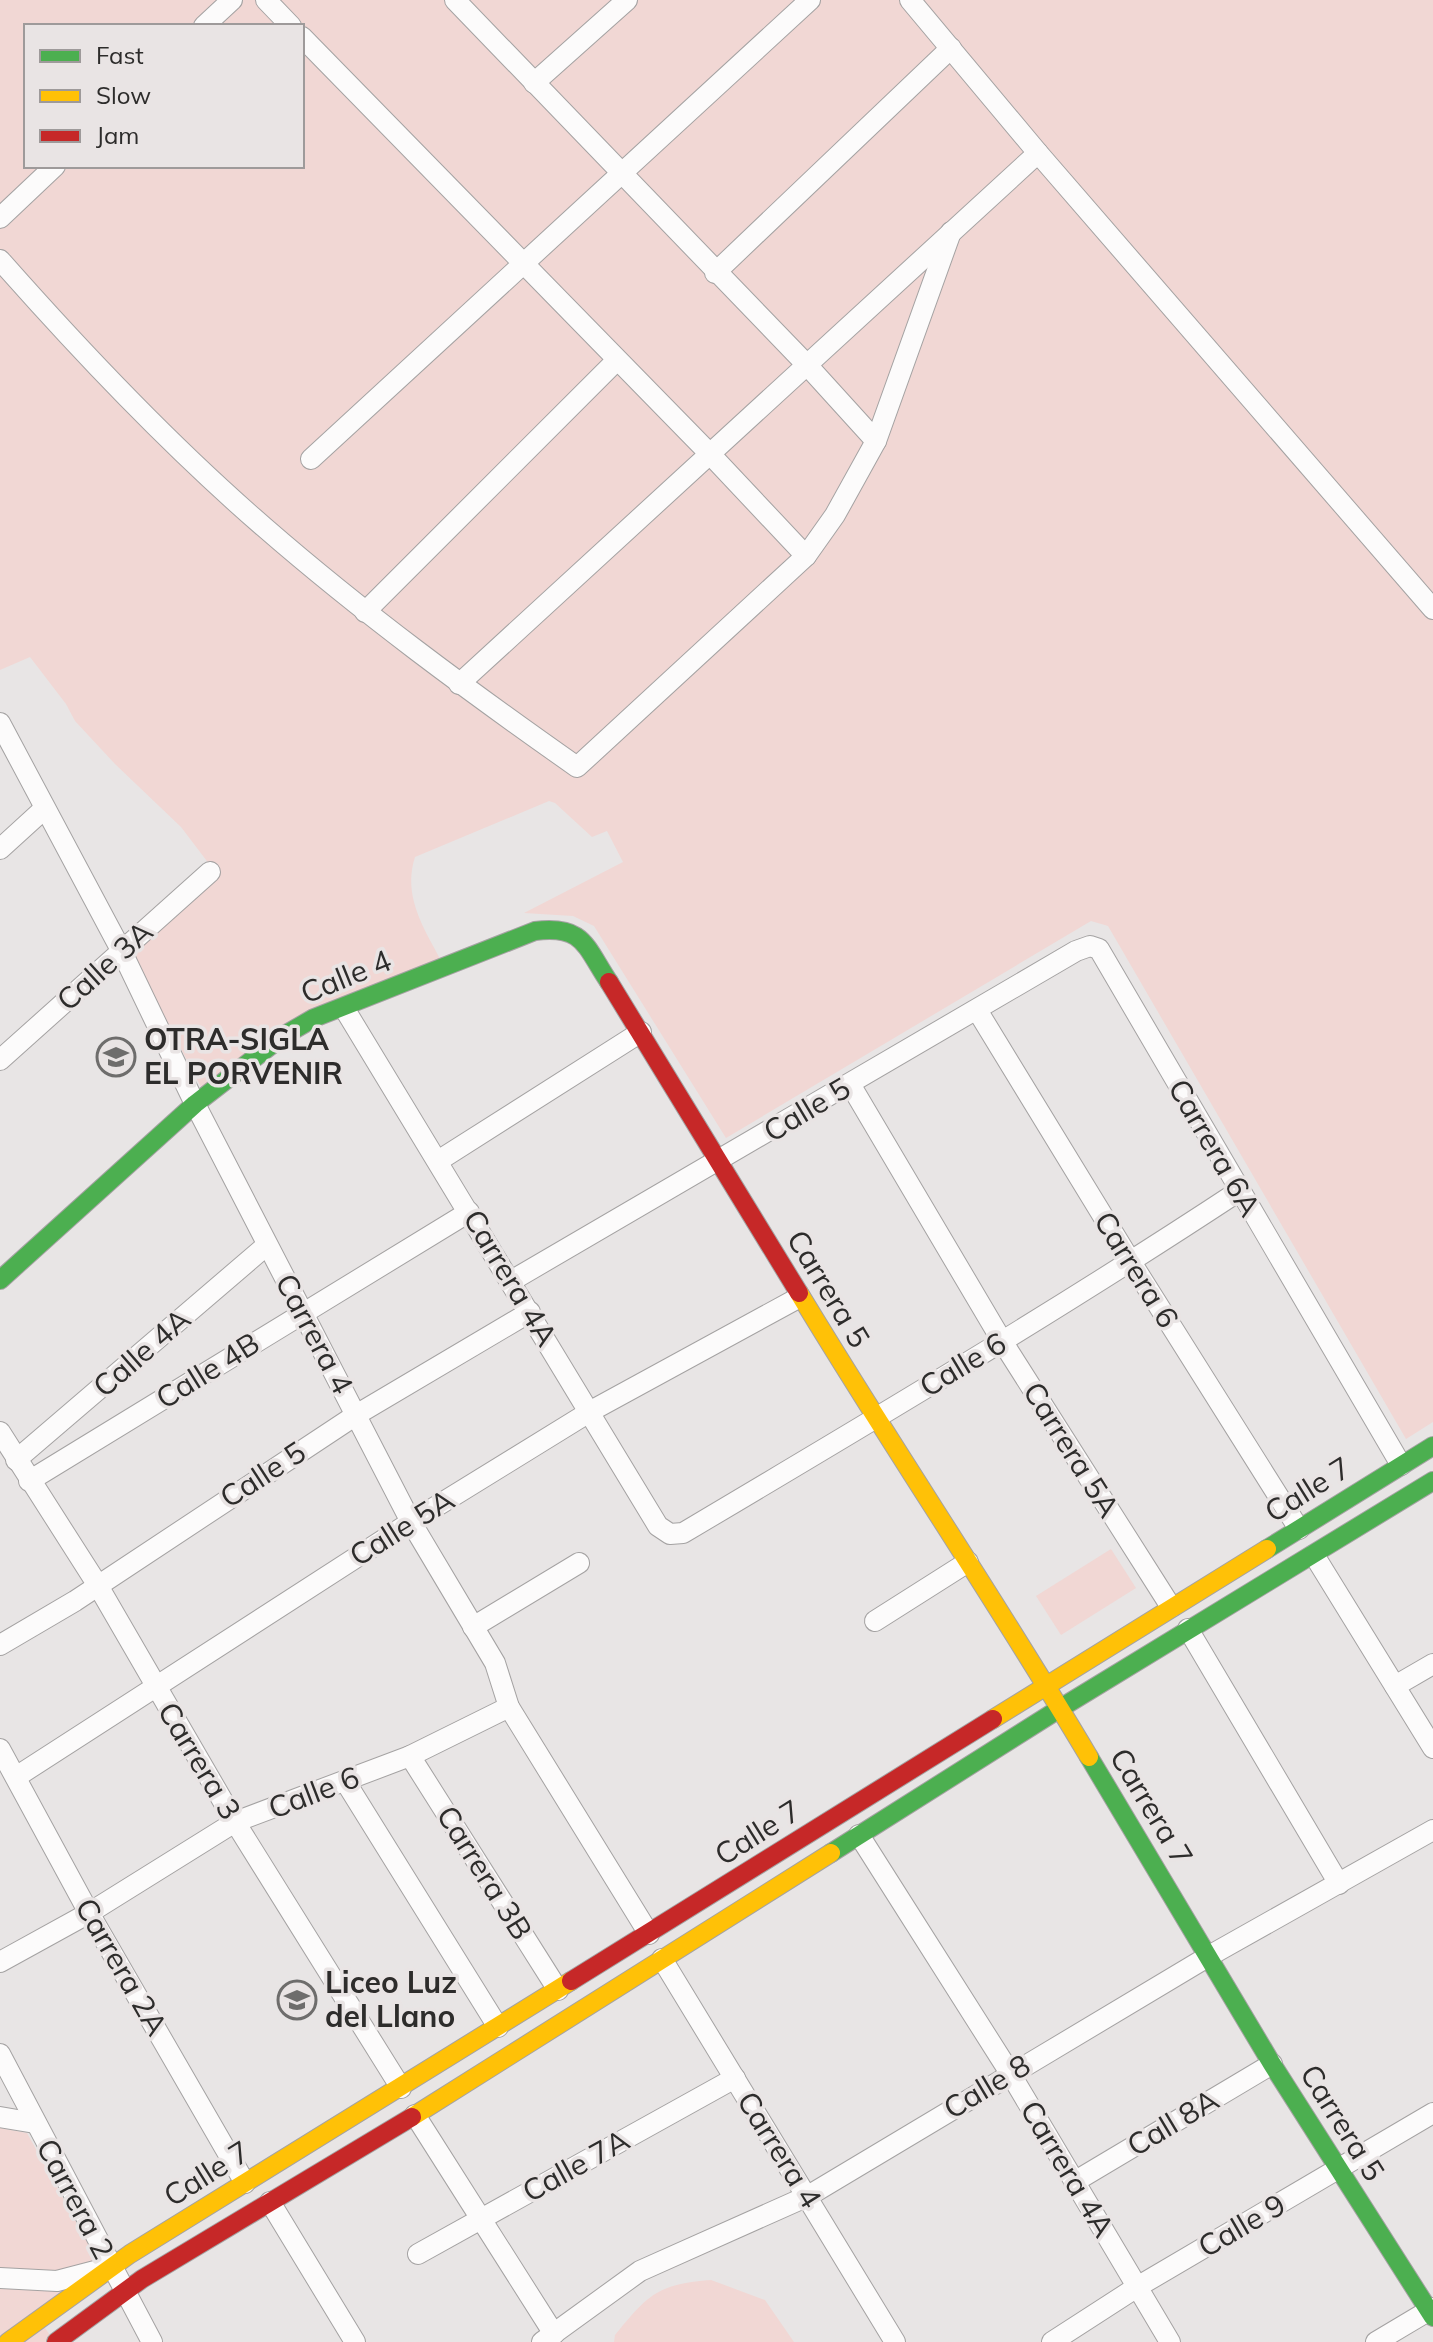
<svg xmlns="http://www.w3.org/2000/svg" width="1433" height="2342" font-family="Mulish,sans-serif">
  <style>
    .green { fill: #f1d7d4; fill-rule: evenodd }
    .lines { fill: none; stroke-linecap: round; stroke-linejoin: round }
    .street-casing { stroke: #a4a2a2; stroke-width: 22 }
    .fast-casing { stroke: #a4a2a2; stroke-width: 20 }
    .slow-casing { stroke: #a4a2a2; stroke-width: 20 }
    .jam-casing { stroke: #a4a2a2; stroke-width: 20 }
    .street { stroke: #fcfbfb; stroke-width: 20 }
    .fast { stroke: #4caf50; stroke-width: 18 }
    .slow { stroke: #ffc107; stroke-width: 18 }
    .jam { stroke: #c62828; stroke-width: 18 }
    .labels { text-anchor: middle; stroke-width: 7; stroke-linejoin: round; paint-order: stroke }
    .street-label { font-size: 30px; fill: #2d2c2b; stroke: #e9e4e4 }
    .poi-label { font-size: 30px; font-weight: bold; fill: #2d2c2b; stroke: #e9e4e4; text-anchor: start }
  </style>
  <rect width="100%" height="100%" fill="#e8e5e5"/>
  <g class="green">
    <path d="M 0,0 L 1433,0 L 1433,1422 L 1406,1439 L 1108,926 L 1091,921 L 726,1138 L 594,926 L 573,916 L 524,913 L 623,862 L 607,831 L 592,837 L 555,803 L 549,801 L 415,857 C 402,897 425,930 443,964 L 201,1087 L 132,955 L 219,877 L 181,827 L 115,764 L 75,721 L 66,704 L 30,657 L 0,670 ZM 26,26 L 302,26 L 302,166 L 26,166 Z"/>
    <polygon points="1111,1549 1136,1588 1061,1635 1036,1596"/>
    <polygon points="0,2128 27,2133 100,2265 34,2313 55,2342 0,2342"/>
    <path d="M 711,2280 L 765,2300 L 794,2342 L 614,2342 L 615,2335 C 648,2295 657,2284 711,2280 Z"/>
  </g>
  <g class="lines">
    <g class="street-casing">
      <g id="street">
        <polyline points="266,0 291,26"/>
        <polyline points="455,0 807,365 876,441"/>
        <polyline points="910,0 1038,153 1433,609"/>
        <polyline points="204,26 232,0"/>
        <polyline points="302,37 710,454 806,556"/>
        <polyline points="534,83 627,0"/>
        <polyline points="0,218 55,166"/>
        <path d="M 0,260 C 83,354 169,445 264,527 C 364,614 469,691 577,767 L 806,556 L 835,515 L 876,441 L 951,232"/>
        <polyline points="715,273 951,48"/>
        <polyline points="311,459 810,0"/>
        <polyline points="365,612 616,361"/>
        <polyline points="459,684 1038,153"/>
        <polyline points="0,723 121,950 195,1104 411,1522 495,1663 509,1707 649,1934"/>
        <polyline points="0,849 44,809"/>
        <path d="M 344,1008 L 658,1526 L 670,1534 L 683,1533 C 870,1422 1057,1311 1239,1191"/>
        <polyline points="977,1010 1131,1262 1299,1529"/>
        <polyline points="0,1060 210,872"/>
        <polyline points="850,1084 1002,1341 1171,1607"/>
        <polyline points="438,1161 641,1032"/>
        <polyline points="511,1281 1076,951 1090,946 1099,949 1401,1465"/>
        <polyline points="0,1432 97,1584 235,1822 401,2088"/>
        <polyline points="16,1460 267,1245"/>
        <polyline points="29,1481 469,1212"/>
        <polyline points="1314,1555 1433,1748"/>
        <polyline points="875,1621 968,1562"/>
        <polyline points="473,1627 579,1563"/>
        <polyline points="1188,1629 1339,1884"/>
        <polyline points="0,1645 75,1601 356,1415 530,1312"/>
        <polyline points="1395,1686 1433,1664"/>
        <polyline points="0,1749 89,1913 245,2183"/>
        <polyline points="410,1756 558,1990"/>
        <polyline points="16,1777 411,1522 591,1411 800,1297"/>
        <polyline points="345,1781 498,2027"/>
        <polyline points="859,1835 1010,2073 1170,2342"/>
        <polyline points="662,1959 895,2342"/>
        <polyline points="0,1962 89,1913 235,1822 410,1756 509,1707"/>
        <polyline points="0,2054 152,2342"/>
        <polyline points="415,2115 554,2334"/>
        <polyline points="0,2117 35,2123"/>
        <polyline points="1074,2182 1272,2064"/>
        <polyline points="270,2202 355,2342"/>
        <polyline points="418,2254 735,2078"/>
        <polyline points="0,2278 57,2281 99,2270"/>
        <polyline points="542,2342 640,2271 808,2196 1209,1956 1433,1830"/>
        <polyline points="1052,2342 1137,2287 1433,2113"/>
        <polyline points="1376,2342 1433,2308"/>
      </g>
    </g>
    <g class="fast-casing">
      <g id="fast">
        <path d="M 0,1280 L 195,1104 L 283,1036 L 314,1018 L 535,931 C 584,925 585,946 609,982"/>
        <polyline points="1267,1549 1433,1446"/>
        <polyline points="1089,1757 1272,2064 1433,2317"/>
        <polyline points="831,1853 1059,1709 1433,1481"/>
      </g>
    </g>
    <g class="slow-casing">
      <g id="slow">
        <path d="M 799,1293 C 893,1449 996,1600 1089,1757"/>
        <polyline points="993,1719 1267,1549"/>
        <polyline points="412,2117 831,1853"/>
        <polyline points="8,2342 130,2254 571,1981"/>
      </g>
    </g>
    <g class="jam-casing">
      <g id="jam">
        <polyline points="609,982 799,1293"/>
        <polyline points="571,1981 993,1719"/>
        <polyline points="56,2342 142,2279 412,2117"/>
      </g>
    </g>
    <use href="#street" class="street"/>
    <use href="#fast" class="fast"/>
    <use href="#slow" class="slow"/>
    <use href="#jam" class="jam"/>
  </g>
  <defs>
    <g id="school-ring" transform="scale(2)"><circle r="9.5" fill="#e9e4e4" stroke="#6e6d6c" stroke-width="1.5"/><path d="M0-5L7-2L0 1L-7-2ZM-4 1L0 2.5L4 1V4Q0 6-4 4Z" fill="#6e6d6c"/></g>
  </defs>
  <g fill-rule="evenodd">
    <use href="#school-ring" x="116" y="1057"/>
    <use href="#school-ring" x="297" y="2000"/>
  </g>
  <g class="labels">
    <g class="street-label">
      <text transform="translate(105 966) rotate(-42)" y="10">Calle 3A</text>
      <text transform="translate(346 977) rotate(-22)" y="10">Calle 4</text>
      <text transform="translate(807 1110) rotate(-31)" y="10">Calle 5</text>
      <text transform="translate(1214 1148) rotate(60)" y="10">Carrera 6A</text>
      <text transform="translate(1136 1270) rotate(58)" y="10">Carrera 6</text>
      <text transform="translate(510 1278) rotate(59)" y="10">Carrera 4A</text>
      <text transform="translate(828 1289) rotate(59)" y="10">Carrera 5</text>
      <text transform="translate(314 1334) rotate(62)" y="10">Carrera 4</text>
      <text transform="translate(142 1353) rotate(-41)" y="10">Calle 4A</text>
      <text transform="translate(963 1365) rotate(-31)" y="10">Calle 6</text>
      <text transform="translate(208 1371) rotate(-32)" y="10">Calle 4B</text>
      <text transform="translate(1071 1450) rotate(58)" y="10">Carrera 5A</text>
      <text transform="translate(263 1475) rotate(-33)" y="10">Calle 5</text>
      <text transform="translate(1308 1490) rotate(-32)" y="10">Calle 7</text>
      <text transform="translate(402 1528) rotate(-32)" y="10">Calle 5A</text>
      <text transform="translate(199 1761) rotate(59)" y="10">Carrera 3</text>
      <text transform="translate(314 1793) rotate(-21)" y="10">Calle 6</text>
      <text transform="translate(1151 1807) rotate(59)" y="10">Carrera 7</text>
      <text transform="translate(758 1833) rotate(-32)" y="10">Calle 7</text>
      <text transform="translate(484 1873) rotate(58)" y="10">Carrera 3B</text>
      <text transform="translate(121 1967) rotate(60)" y="10">Carrera 2A</text>
      <text transform="translate(987 2087) rotate(-31)" y="10">Calle 8</text>
      <text transform="translate(1173 2123) rotate(-31)" y="10">Call 8A</text>
      <text transform="translate(1342 2123) rotate(58)" y="10">Carrera 5</text>
      <text transform="translate(779 2150) rotate(58)" y="10">Carrera 4</text>
      <text transform="translate(576 2166) rotate(-29)" y="10">Calle 7A</text>
      <text transform="translate(1067 2169) rotate(59)" y="10">Carrera 4A</text>
      <text transform="translate(207 2174) rotate(-32)" y="10">Calle 7</text>
      <text transform="translate(75 2199) rotate(62)" y="10">Carrera 2</text>
      <text transform="translate(1242 2226) rotate(-30)" y="10">Calle 9</text>
    </g>
    <g class="poi-label">
      <text x="144" y="1050">OTRA-SIGLA<tspan x="144" dy="34">EL PORVENIR</tspan></text>
      <text x="325" y="1993">Liceo Luz<tspan x="325" dy="34">del Llano</tspan></text>
    </g>
  </g>
  <rect x="24" y="24" width="280" height="144" fill="#e9e4e4" stroke="#9e9a9a" stroke-width="2"/>
  <rect x="40" y="50" width="40" height="12" fill="#4caf50" stroke="#9e9a9a" stroke-width="2"/>
  <text x="96" y="64" font-size="24" fill="#2d2c2b">Fast</text>
  <rect x="40" y="90" width="40" height="12" fill="#ffc107" stroke="#9e9a9a" stroke-width="2"/>
  <text x="96" y="104" font-size="24" fill="#2d2c2b">Slow</text>
  <rect x="40" y="130" width="40" height="12" fill="#c62828" stroke="#9e9a9a" stroke-width="2"/>
  <text x="96" y="144" font-size="24" fill="#2d2c2b">Jam</text>
</svg>
